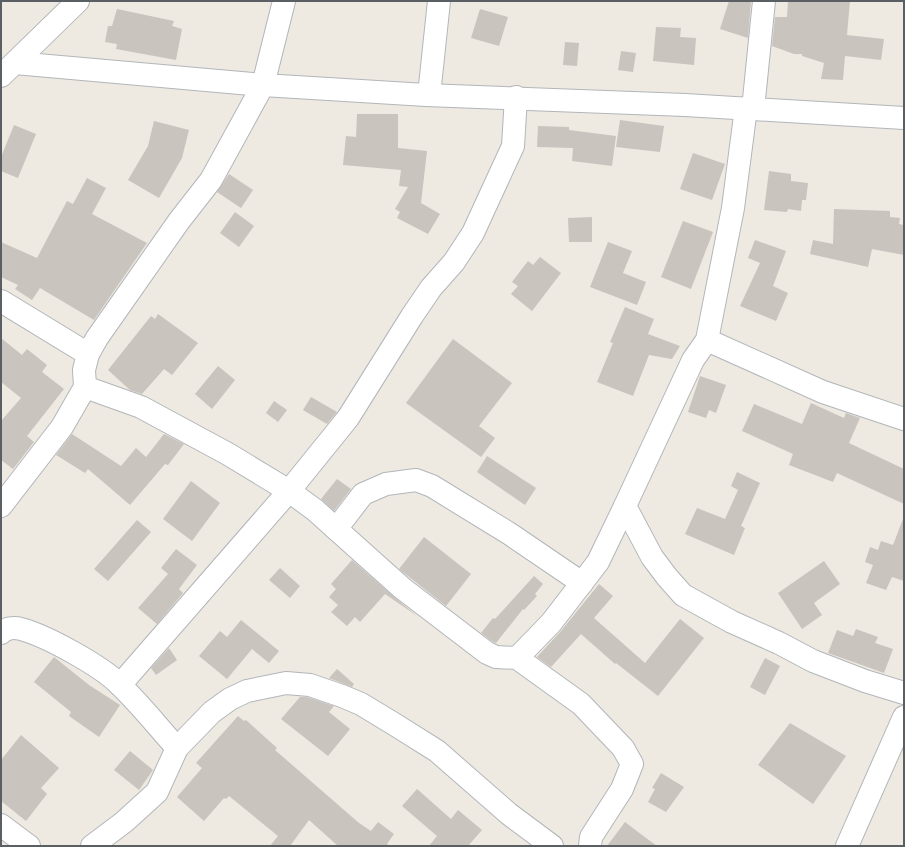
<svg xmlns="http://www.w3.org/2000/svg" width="905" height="847" font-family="Raleway,sans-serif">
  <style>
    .building { fill: #c9c4be }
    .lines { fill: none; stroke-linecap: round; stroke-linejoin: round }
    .minor-casing { stroke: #b2b6ba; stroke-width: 24 }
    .minor { stroke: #fff; stroke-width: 22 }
  </style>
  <rect width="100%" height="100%" fill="#eee9e1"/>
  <g class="building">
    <polygon points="729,1 751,1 748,38 720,29"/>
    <polygon points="788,1 850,1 847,35 884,39 881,60 845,56 843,80 821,79 824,63 802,56 802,54 794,54 772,46 775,17 787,17"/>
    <polygon points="117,9 174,21 172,26 182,29 176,60 116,49 117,44 105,42 108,26 112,26"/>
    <polygon points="480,9 508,17 499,46 471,38"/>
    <polygon points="656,27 681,28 680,37 696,38 694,65 653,61"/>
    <polygon points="565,42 579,43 577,66 563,65"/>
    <polygon points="621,51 636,53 633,72 618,70"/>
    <polygon points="357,114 398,114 398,148 427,151 421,203 440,214 428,234 397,218 400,212 395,209 408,187 399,186 401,170 343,165 346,136 356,137"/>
    <polygon points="620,120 664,126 660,152 616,147"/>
    <polygon points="154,121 189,130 182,158 159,198 128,180 148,146"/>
    <polygon points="14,125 36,134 18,178 1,171 1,157"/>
    <polygon points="538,126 569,127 569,130 616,136 612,166 572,161 573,148 537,147"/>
    <polygon points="693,153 725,164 712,200 680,189"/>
    <polygon points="769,171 791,174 791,181 808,183 806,200 802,200 801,211 788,209 787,212 764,210"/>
    <polygon points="229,174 253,190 241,208 217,192"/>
    <polygon points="87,178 106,188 92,214 147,243 94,320 40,288 32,300 15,289 18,285 1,277 1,242 37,258 67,201 73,204"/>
    <polygon points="834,209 890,211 890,217 900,218 899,224 904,225 904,255 872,249 868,267 810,254 813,240 833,244"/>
    <polygon points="235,212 254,226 239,247 220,233"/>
    <polygon points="592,217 592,242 569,242 568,218"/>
    <polygon points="683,221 713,232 691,289 661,277"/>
    <polygon points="755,240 786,251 773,286 788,293 776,321 740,306 760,263 748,258"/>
    <polygon points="608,242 632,251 623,273 646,282 637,305 590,287"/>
    <polygon points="540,257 561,273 532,311 511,294 518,286 512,282 528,261 533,265"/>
    <polygon points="625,307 654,319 648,334 680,346 672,359 649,355 633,396 597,382 613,343 610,342"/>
    <polygon points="158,314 198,343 172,375 164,369 142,394 130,390 108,370 151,316 155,319"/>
    <polygon points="1,338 22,355 27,349 47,365 42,372 64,389 27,436 34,442 13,469 1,460 1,421 21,398 1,382"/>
    <polygon points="453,339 512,383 479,426 495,438 481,457 406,403"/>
    <polygon points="218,366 235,380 212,409 195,394"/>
    <polygon points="700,376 726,385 716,413 709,410 706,418 688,412"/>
    <polygon points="311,397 337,412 327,424 303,410"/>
    <polygon points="274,401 287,410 278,422 266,413"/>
    <polygon points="811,403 844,418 846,413 860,418 849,443 904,469 904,504 837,473 833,482 789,465 793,454 742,431 754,404 802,424"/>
    <polygon points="72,434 121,466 136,448 146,457 164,434 184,444 168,465 165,464 130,505 88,469 85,473 56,455"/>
    <polygon points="487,456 536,488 525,505 477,472"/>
    <polygon points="737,472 760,483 741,526 745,528 734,555 685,534 697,508 725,519 738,490 731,486"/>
    <polygon points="337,479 351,489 334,511 321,499"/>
    <polygon points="191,481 220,503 192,541 163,519"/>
    <polygon points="903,519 904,581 892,577 886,590 866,583 873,565 865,562 870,547 878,550 881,541 893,545"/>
    <polygon points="137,520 151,532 108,581 94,569"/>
    <polygon points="424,537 471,574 446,606 399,569"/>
    <polygon points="176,549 197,565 179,589 183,593 157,624 138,608 168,574 161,568"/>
    <polygon points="352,560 394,597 417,616 385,594 360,622 355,617 347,626 331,612 338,605 329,597 336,589 331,584"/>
    <polygon points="824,561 840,584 814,603 822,615 802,629 778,593"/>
    <polygon points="280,568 300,586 290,598 269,580"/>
    <polygon points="534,576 543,584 535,594 537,596 524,610 523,609 496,643 493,642 481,633 493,618 495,619"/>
    <polygon points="599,584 613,596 594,618 645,663 680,619 704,638 658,696 616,663 615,664 581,634 551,667 537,657 561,631"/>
    <polygon points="241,620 279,651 269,663 252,649 227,679 199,656 220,631 227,637"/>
    <polygon points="856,629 878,637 875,643 893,649 884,673 828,653 837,630 853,636"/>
    <polygon points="169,648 177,660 156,675 151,668"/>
    <polygon points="54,657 89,685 120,705 99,737 69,716 71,712 34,682"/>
    <polygon points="765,658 780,666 765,695 750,687"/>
    <polygon points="337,669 354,684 352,687 329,678"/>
    <polygon points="300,697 307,697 334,706 329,712 350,729 328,756 281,719"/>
    <polygon points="238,716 244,721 246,720 277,748 275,750 359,823 371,831 378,822 394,834 387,844 390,846 338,846 309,820 290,846 270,846 278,836 229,796 226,799 224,798 204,821 177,797 202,768 196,763"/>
    <polygon points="790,723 846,756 813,804 758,765"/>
    <polygon points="21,735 59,768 41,788 47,794 26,821 1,801 1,760"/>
    <polygon points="130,751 153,770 139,790 114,770"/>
    <polygon points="661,773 684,787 666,812 648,802 655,789 652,788"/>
    <polygon points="417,789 451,819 458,810 482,830 468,846 429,846 437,836 402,806"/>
    <polygon points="625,822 638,832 657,846 607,846"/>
  </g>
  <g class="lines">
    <g class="minor-casing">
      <g id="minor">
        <polyline points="15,63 263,85 426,95 685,105 904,118"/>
        <polyline points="1,76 78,1"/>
        <polyline points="429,95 439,1"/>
        <polyline points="746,108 733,208 707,340 693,360 625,506 652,557 667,577 683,595 732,622 779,643 813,661 865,681 904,693"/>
        <polyline points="753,109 764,1"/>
        <polyline points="1,301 88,354"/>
        <polyline points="707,340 823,392 904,419"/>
        <polyline points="85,387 141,407 228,454 289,491 315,510 402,588 487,653 496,657 517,658 581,704 623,748 632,764 622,789 591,837 590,846"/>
        <polyline points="1,506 62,427 85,387 84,370 88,354 97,338 179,221 211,180 263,85 284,1"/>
        <polyline points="336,529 363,494 386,484 416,480 432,486 510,534 582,583"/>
        <path d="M 1,633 C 6,628 14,627 21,629 C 47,636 101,666 119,684 C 140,704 158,727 177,748"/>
        <polyline points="517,658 551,623 598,562 625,506"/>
        <polyline points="120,685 289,491 348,418 412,316 431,288 454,262 473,233 513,146 516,97"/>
        <polyline points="1,825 29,846"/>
        <polyline points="92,846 124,822 157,792 177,748 212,712 230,699 247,691 286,683 310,685 342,696 361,704 394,724 437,751 509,814 552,846"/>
        <polyline points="847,846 904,717"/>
      </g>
    </g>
    <use href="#minor" class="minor"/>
  </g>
  <rect width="905" height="847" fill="none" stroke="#5a5f63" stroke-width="4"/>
</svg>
